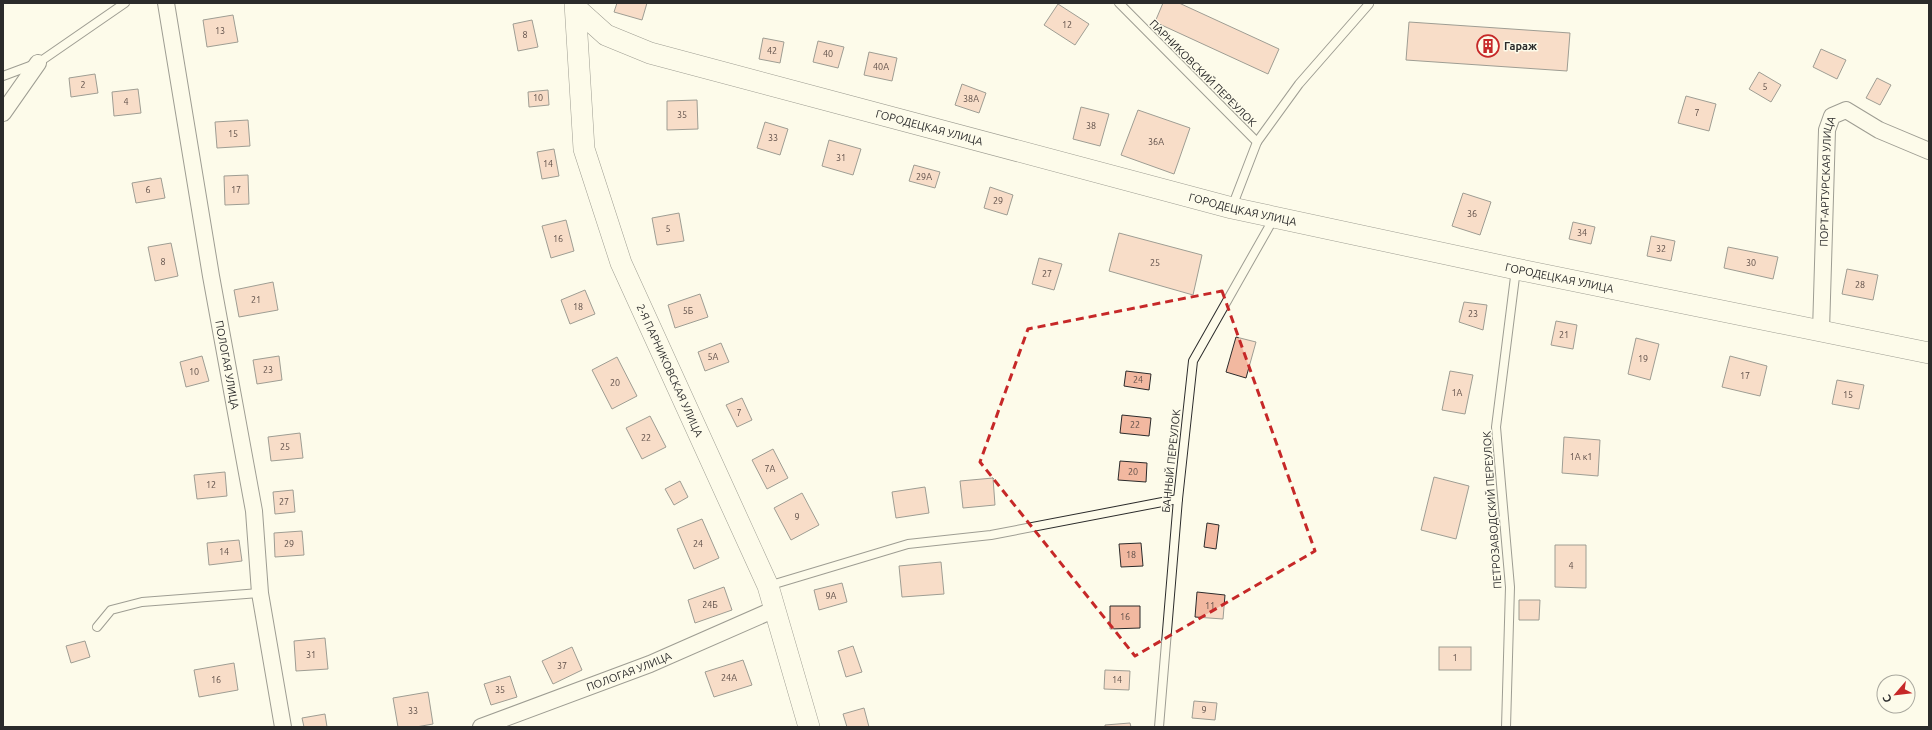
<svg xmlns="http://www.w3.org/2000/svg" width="1932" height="730" font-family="Ubuntu,sans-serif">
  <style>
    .building { fill: #f2b8a0; stroke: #2b2b2b }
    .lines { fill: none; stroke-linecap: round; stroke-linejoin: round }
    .service-casing { stroke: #2b2b2b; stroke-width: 10 }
    .minor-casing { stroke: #2b2b2b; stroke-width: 18 }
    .tertiary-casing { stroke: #2b2b2b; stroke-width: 22 }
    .service { stroke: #fdfbea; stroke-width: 8 }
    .minor { stroke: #fdfbea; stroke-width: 16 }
    .tertiary { stroke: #fdfbea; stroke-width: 21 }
    .marked { fill: none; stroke: #c62828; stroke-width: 3; stroke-dasharray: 8 5; stroke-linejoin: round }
    .labels { text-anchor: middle; stroke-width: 3; stroke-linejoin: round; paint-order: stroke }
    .number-label { font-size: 9px; fill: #5d4e48 }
    .poi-label { font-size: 11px; font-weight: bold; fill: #2b2b2b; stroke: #fdfbea; text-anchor: start }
    .street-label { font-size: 11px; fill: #2b2b2b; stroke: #fdfbea }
  </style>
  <rect width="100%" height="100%" fill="#fdfbea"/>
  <g class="building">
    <polygon points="617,3 647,3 642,20 614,12"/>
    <polygon points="1163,3 1179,3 1279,49 1268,74 1155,22"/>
    <polygon points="1058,4 1089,24 1075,45 1044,25"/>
    <polygon points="233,15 238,42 207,47 203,20"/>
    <polygon points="532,20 538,47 518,51 513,24"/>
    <polygon points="1409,22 1570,33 1567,71 1406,60"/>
    <polygon points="763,38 784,42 780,63 759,59"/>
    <polygon points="818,41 844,47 838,68 813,62"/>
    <polygon points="1821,49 1846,60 1837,79 1813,67"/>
    <polygon points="869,52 897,58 892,81 864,75"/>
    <polygon points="1759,72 1781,85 1771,102 1749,89"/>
    <polygon points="95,74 98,93 71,97 69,78"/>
    <polygon points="1877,78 1891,85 1880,105 1866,98"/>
    <polygon points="962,84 986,93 979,113 955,105"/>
    <polygon points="138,89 141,113 114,116 112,92"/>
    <polygon points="548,90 549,105 529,107 528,92"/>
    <polygon points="1686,96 1716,104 1709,131 1678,123"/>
    <polygon points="697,100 698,129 667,130 667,101"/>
    <polygon points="1081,107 1109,114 1100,146 1073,139"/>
    <polygon points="1138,110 1190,128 1174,174 1121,155"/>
    <polygon points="248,120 250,146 217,148 215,122"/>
    <polygon points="765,122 788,129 780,155 757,148"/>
    <polygon points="829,140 861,149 853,175 822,166"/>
    <polygon points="554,149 559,176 542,179 537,152"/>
    <polygon points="914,165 940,172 935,188 909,181"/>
    <polygon points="248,175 249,204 225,205 224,176"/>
    <polygon points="161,178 165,198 136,203 132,183"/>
    <polygon points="990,187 1013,195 1007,215 984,208"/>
    <polygon points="1463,193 1491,202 1480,235 1452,226"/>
    <polygon points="679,213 684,241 657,245 652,218"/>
    <polygon points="566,220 574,251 551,258 542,226"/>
    <polygon points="1573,222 1595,227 1591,244 1569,239"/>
    <polygon points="1119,233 1202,255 1193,295 1109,271"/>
    <polygon points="1651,236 1675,241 1671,261 1647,256"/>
    <polygon points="171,243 178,276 155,281 148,247"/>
    <polygon points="1728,247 1778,257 1773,279 1724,268"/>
    <polygon points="1039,258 1062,264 1054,290 1032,284"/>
    <polygon points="1847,269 1878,275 1873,300 1842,294"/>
    <polygon points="273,282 278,310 239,317 234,290"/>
    <polygon points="585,290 595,314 570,324 561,300"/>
    <polygon points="700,294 708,317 675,328 668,305"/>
    <polygon points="1464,302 1487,305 1483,330 1459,322"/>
    <polygon points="1556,321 1577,325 1573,349 1551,345"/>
    <polygon points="1236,337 1256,342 1246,378 1226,372"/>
    <polygon points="1636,338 1659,344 1650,380 1628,374"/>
    <polygon points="721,343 729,362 705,371 698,352"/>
    <polygon points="202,356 209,381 186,387 180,362"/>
    <polygon points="279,356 282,380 257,384 253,360"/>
    <polygon points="1730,356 1767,366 1760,396 1722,387"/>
    <polygon points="617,357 637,396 612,409 592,370"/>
    <polygon points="1126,371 1151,374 1149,390 1124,386"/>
    <polygon points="1450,371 1473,375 1465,414 1442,410"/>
    <polygon points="1837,380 1864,385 1859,409 1832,404"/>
    <polygon points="742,398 752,420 737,427 726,405"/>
    <polygon points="1122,415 1151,418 1149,436 1120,433"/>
    <polygon points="650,416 666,447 642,459 626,428"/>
    <polygon points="300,433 303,458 271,461 268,437"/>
    <polygon points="1564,437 1600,440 1598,476 1562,473"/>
    <polygon points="773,449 788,478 767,489 752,460"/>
    <polygon points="1120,461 1147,463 1146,482 1118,480"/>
    <polygon points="225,472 227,496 197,499 194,475"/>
    <polygon points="1434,477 1469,486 1456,539 1421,530"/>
    <polygon points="993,478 995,505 963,508 960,481"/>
    <polygon points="680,481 688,497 674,505 665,489"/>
    <polygon points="925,487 929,513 896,518 892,492"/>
    <polygon points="293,490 295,512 275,514 273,492"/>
    <polygon points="802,493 819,525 791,540 774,508"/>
    <polygon points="702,519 719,558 694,569 677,529"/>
    <polygon points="1207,523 1219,525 1216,549 1204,547"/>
    <polygon points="302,531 304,555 275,557 274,533"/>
    <polygon points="239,540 242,561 209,565 207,543"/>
    <polygon points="1141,543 1143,566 1121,567 1119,544"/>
    <polygon points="1555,545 1586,545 1586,588 1555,587"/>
    <polygon points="941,562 944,594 902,597 899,566"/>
    <polygon points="842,583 847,602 819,610 814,590"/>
    <polygon points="724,587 732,610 695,623 688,600"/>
    <polygon points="1197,592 1225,595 1223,619 1195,617"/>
    <polygon points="1519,600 1540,600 1539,620 1519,620"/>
    <polygon points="1110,606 1140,606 1140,628 1110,629"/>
    <polygon points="325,638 328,669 296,671 294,641"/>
    <polygon points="85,641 90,657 71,663 66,646"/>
    <polygon points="853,646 862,672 846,677 838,651"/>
    <polygon points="572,647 582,670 553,684 542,661"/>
    <rect x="1439" y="647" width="32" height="23"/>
    <polygon points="743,660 752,685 714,697 705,672"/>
    <polygon points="234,663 238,690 199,697 194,670"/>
    <polygon points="1105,670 1130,671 1129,690 1104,689"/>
    <polygon points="510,676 517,697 491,705 484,684"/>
    <polygon points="428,692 433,724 416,727 398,727 393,698"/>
    <polygon points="1194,701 1217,703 1215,720 1192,718"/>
    <polygon points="864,708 869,727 847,727 843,714"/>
    <polygon points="325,714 327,727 304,727 302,718"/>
    <polygon points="1130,723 1131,727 1105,727 1105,725"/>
  </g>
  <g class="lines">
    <g class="service-casing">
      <g id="service">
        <polyline points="1119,3 1257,142 1232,207"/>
        <polyline points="3,76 38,63 125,3"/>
        <polyline points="1257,142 1299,84 1369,4"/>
        <polyline points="768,586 908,544 991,535 1178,499"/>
        <polyline points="97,627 111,610 142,602 260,593"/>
        <polyline points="1159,727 1178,499 1193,361 1274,218"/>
        <polyline points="1506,727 1510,587 1496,427 1516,269"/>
      </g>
    </g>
    <g class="minor-casing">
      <g id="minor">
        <path id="s1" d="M 166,3 L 211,276 L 254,511 L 260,593 L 283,727"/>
        <polyline points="3,113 38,63"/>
        <path id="s2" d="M 1821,331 L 1827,130 L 1832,116 L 1846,110 L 1879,130 L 1929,151"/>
        <path id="s3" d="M 481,727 L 650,664 L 773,610"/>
      </g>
    </g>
    <g class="tertiary-casing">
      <g id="tertiary">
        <path id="s4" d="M 575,3 L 584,149 L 621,263 L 768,586 L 809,727"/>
        <path id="s5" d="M 576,8 L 606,35 L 650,53 L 1232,208 L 1516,269 L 1929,353"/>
      </g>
    </g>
    <use href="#service" class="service"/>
    <use href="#minor" class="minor"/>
    <use href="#tertiary" class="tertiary"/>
  </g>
  <path d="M0 0H1932V730H0ZM 1222,291 L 1315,551 L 1135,656 L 980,462 L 1028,329 Z" fill="#fdfbea" fill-opacity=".55" fill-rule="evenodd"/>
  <path class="marked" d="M 1222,291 L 1315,551 L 1135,656 L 980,462 L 1028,329 Z"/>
  <defs>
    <g id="building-ring" transform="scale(1.15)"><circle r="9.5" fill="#fdfbea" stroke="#c62828" stroke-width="1.5"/><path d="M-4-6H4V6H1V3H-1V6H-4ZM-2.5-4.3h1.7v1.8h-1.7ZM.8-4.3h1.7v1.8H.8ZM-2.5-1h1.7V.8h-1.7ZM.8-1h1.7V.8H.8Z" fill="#c62828"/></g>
  </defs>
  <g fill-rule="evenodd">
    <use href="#building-ring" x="1488" y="46"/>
  </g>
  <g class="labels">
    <g class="number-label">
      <text x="1067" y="28">12</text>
      <text x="220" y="34">13</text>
      <text x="525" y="38">8</text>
      <text x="772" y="54">42</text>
      <text x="828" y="57">40</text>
      <text x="881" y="70">40А</text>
      <text x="83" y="88">2</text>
      <text x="1765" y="90">5</text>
      <text x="538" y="101">10</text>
      <text x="971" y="102">38А</text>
      <text x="126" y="105">4</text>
      <text x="1697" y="116">7</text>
      <text x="682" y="118">35</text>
      <text x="1091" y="129">38</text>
      <text x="233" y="137">15</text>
      <text x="773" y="141">33</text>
      <text x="1156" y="145">36А</text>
      <text x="841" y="161">31</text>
      <text x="548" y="167">14</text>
      <text x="924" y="180">29А</text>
      <text x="148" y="193">6</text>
      <text x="236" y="193">17</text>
      <text x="998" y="204">29</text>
      <text x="1472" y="217">36</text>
      <text x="668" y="232">5</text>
      <text x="1582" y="236">34</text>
      <text x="558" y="242">16</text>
      <text x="1661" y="252">32</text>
      <text x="163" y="265">8</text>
      <text x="1155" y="266">25</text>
      <text x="1751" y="266">30</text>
      <text x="1047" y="277">27</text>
      <text x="1860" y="288">28</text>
      <text x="256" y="303">21</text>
      <text x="578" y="310">18</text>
      <text x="688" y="314">5Б</text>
      <text x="1473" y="317">23</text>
      <text x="1564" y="338">21</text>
      <text x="713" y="360">5А</text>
      <text x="1643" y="362">19</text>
      <text x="268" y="373">23</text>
      <text x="194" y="375">10</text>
      <text x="1745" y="379">17</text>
      <text x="1138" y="383">24</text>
      <text x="615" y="386">20</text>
      <text x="1457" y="396">1А</text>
      <text x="1848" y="398">15</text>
      <text x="739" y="416">7</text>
      <text x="1135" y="428">22</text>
      <text x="646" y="441">22</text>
      <text x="285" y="450">25</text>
      <text x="1581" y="460">1А к1</text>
      <text x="770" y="472">7А</text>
      <text x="1133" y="475">20</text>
      <text x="211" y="488">12</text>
      <text x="284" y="505">27</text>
      <text x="797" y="520">9</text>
      <text x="289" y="547">29</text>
      <text x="698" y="547">24</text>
      <text x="224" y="555">14</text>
      <text x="1131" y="558">18</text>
      <text x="1571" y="569">4</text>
      <text x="831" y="599">9А</text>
      <text x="710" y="608">24Б</text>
      <text x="1210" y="609">11</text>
      <text x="1125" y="620">16</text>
      <text x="311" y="658">31</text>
      <text x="1455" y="661">1</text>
      <text x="562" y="669">37</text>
      <text x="729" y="681">24А</text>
      <text x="216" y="683">16</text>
      <text x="1117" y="683">14</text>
      <text x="500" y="693">35</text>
      <text x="1204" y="713">9</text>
      <text x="413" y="714">33</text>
    </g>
    <g class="poi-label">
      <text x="1504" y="50">Гараж</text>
    </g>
    <g class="street-label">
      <text transform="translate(1203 73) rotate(45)" y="4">ПАРНИКОВСКИЙ ПЕРЕУЛОК</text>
      <text dy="4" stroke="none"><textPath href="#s5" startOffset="377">ГОРОДЕЦКАЯ УЛИЦА</textPath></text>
      <text dy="4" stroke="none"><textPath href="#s2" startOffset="150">ПОРТ-АРТУРСКАЯ УЛИЦА</textPath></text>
      <text dy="4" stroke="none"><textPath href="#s5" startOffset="701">ГОРОДЕЦКАЯ УЛИЦА</textPath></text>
      <text dy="4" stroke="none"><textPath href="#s5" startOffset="1025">ГОРОДЕЦКАЯ УЛИЦА</textPath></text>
      <text dy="4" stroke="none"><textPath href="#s1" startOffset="367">ПОЛОГАЯ УЛИЦА</textPath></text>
      <text dy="4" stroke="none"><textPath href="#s4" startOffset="384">2-Я ПАРНИКОВСКАЯ УЛИЦА</textPath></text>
      <text transform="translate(1171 461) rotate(-84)" y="4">БАННЫЙ ПЕРЕУЛОК</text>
      <text transform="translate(1492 510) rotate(-94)" y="4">ПЕТРОЗАВОДСКИЙ ПЕРЕУЛОК</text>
      <text dy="4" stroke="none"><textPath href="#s3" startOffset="158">ПОЛОГАЯ УЛИЦА</textPath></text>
    </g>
  </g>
  <rect width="1932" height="730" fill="none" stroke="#2b2b2b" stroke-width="8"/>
  <g transform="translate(1896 694) rotate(242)"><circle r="19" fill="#fdfbea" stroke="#a9a89e"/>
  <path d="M0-3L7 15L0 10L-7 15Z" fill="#c62828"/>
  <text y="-6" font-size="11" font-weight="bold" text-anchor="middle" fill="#2b2b2b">С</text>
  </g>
</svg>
